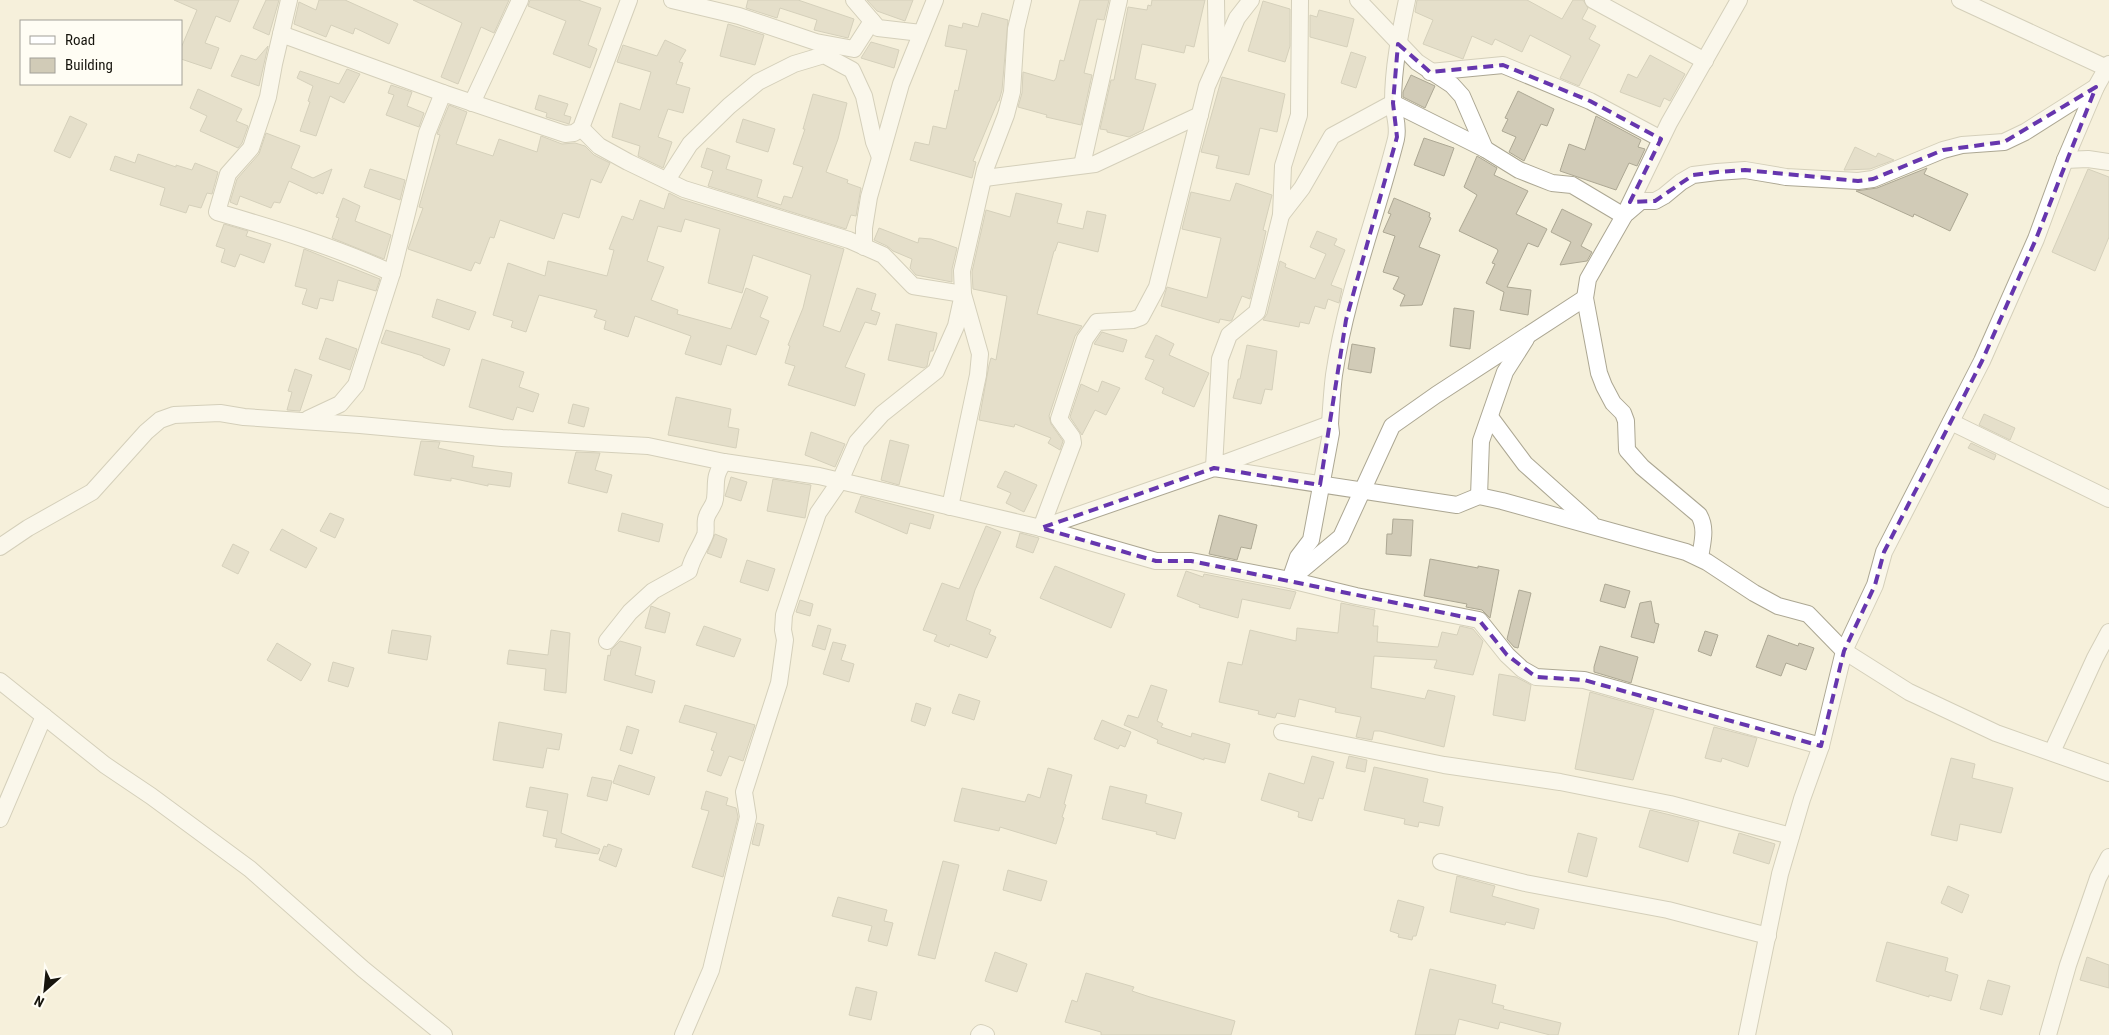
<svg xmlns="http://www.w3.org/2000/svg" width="2109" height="1035" font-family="'Roboto Condensed',sans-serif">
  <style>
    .building { fill: #d1cbb7; stroke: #ada894 }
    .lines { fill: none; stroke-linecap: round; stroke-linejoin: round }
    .minor-casing { stroke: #aca793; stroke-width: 18 }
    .minor { stroke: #fff; stroke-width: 16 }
    .marked { fill: none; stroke: #6636ae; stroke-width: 4; stroke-dasharray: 10 6; stroke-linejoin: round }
  </style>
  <rect width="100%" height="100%" fill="#f5f0db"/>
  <g class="building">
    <polygon points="174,0 239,0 230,22 216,16 205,43 219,48 211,69 181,59 181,48 197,10"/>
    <polygon points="266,0 279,0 269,35 253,28"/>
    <polygon points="319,0 345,0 398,24 389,44 355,28 353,34 331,25 326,37 294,24 299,2 316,10"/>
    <polygon points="413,0 509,0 494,33 481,27 458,84 441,77 462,23"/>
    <polygon points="530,0 578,0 601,8 588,45 597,49 590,68 553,54 566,21 528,6"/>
    <polygon points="748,0 798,0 854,19 848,38 814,30 817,20 780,8 777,18 746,8"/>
    <polygon points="867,0 913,0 905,21 877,11"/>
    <polygon points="1080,0 1109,0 1104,20 1097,19 1084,73 1092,75 1081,125 1046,117 1047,115 1018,107 1022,93 1023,72 1054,81 1056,78 1060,60 1064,61"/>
    <polygon points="1152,0 1205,0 1194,47 1186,45 1184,53 1142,44 1135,79 1156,84 1143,130 1129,137 1107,132 1107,130 1100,129 1111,80 1114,80 1128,7 1147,10 1148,5 1151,6"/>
    <polygon points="1417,0 1527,0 1562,19 1573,0 1583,0 1588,8 1582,19 1596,26 1589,39 1600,45 1579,86 1560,78 1571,56 1530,35 1522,52 1495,39 1492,45 1472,36 1463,59 1423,44 1433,20 1415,12"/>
    <polygon points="1263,1 1290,9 1290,46 1285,62 1248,51"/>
    <polygon points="1319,10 1354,19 1347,47 1310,37 1310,15 1317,17"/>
    <polygon points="982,13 1008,20 1002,90 999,101 998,101 973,161 976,162 972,178 910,160 915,142 929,145 933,126 946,129 955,90 958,91 967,50 945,46 949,25 962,28 963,23 978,27"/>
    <polygon points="728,24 764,35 755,65 720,56"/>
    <polygon points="665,40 686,50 679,62 683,63 676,84 690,88 683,113 668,109 658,137 672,142 663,168 638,156 640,146 612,137 620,103 640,110 651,72 617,62 623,45 657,56"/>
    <polygon points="871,42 899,50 894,68 861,58"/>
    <polygon points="268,46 259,86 231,76 241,55 256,60"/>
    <polygon points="1351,52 1366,57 1356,88 1341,83"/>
    <polygon points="1650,55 1685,74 1670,101 1664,98 1660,107 1620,92 1628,74 1637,78"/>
    <polygon points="347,69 360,74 344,103 330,96 316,136 300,131 310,102 308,101 313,86 297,78 300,71 339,84"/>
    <polygon points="1411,75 1435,86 1425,108 1403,97 1403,92"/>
    <polygon points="1222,77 1285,94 1277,132 1260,128 1249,175 1216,168 1219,156 1201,152"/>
    <polygon points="391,85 412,92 407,106 424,113 419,127 386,115 394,95 388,93"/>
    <polygon points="198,89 242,109 236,121 248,126 242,143 238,148 200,131 207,116 190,108"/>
    <polygon points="1518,91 1554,109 1547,126 1541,124 1524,161 1509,152 1516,137 1502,131 1508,119 1505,118"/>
    <polygon points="813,94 847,103 838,139 826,172 848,180 847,183 861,188 856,216 851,215 846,229 708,186 713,171 701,167 707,148 730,156 726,169 762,180 757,197 781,205 784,196 792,198 803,167 793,164 805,129 803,129"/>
    <polygon points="539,95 568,104 564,115 571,117 569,124 546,117 547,113 535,109"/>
    <polygon points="449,105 467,112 456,144 493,156 499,139 537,152 541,136 562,144 575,143 585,146 594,155 610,163 601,183 591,179 579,218 563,213 554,239 500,220 494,238 490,237 480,264 475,262 471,271 408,249 423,208 419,207 440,135 437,134"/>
    <polygon points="70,116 87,124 70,158 54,151"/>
    <polygon points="1596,116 1641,140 1638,147 1645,149 1637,166 1629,163 1616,190 1560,171 1569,144 1585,150"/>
    <polygon points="743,119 775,129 768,152 736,142"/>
    <polygon points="266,133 300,146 291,168 313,178 332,169 323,194 318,192 317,194 289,181 280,203 274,202 271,208 240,196 237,205 230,202 237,179 259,154"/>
    <polygon points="1424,138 1454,148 1444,176 1414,165"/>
    <polygon points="1855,147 1876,157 1878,153 1894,160 1870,169 1844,170"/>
    <polygon points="138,154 176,167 176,165 192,170 195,163 218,172 212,194 207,193 201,208 189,205 186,213 160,205 165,188 110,170 115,156 135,163"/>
    <polygon points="1477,156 1497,168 1494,175 1528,191 1516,214 1547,229 1538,247 1528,243 1507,287 1531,290 1528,315 1500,310 1504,292 1486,283 1495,264 1492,263 1498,251 1497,249 1459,231 1477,195 1464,187"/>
    <polygon points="1927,168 1924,174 1968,194 1950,231 1914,214 1913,217 1856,191 1877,188"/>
    <polygon points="370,169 405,180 400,200 364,187"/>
    <polygon points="2088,169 2109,177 2109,237 2095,271 2052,252"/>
    <polygon points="1236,183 1272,195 1263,230 1266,231 1261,254 1250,299 1242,296 1232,320 1230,321 1220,319 1219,323 1161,306 1167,287 1207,298 1221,238 1182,229 1191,192 1230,201"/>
    <polygon points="669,193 681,199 844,249 823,326 840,332 857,288 876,294 871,310 880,313 876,325 865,322 845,367 865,374 855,406 788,385 795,366 785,363 790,346 788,345 803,308 811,275 753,255 742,293 708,283 720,229 685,219 681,232 658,226 647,261 664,267 651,300 678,310 677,314 731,329 746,288 768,297 760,317 769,321 756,355 727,345 721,365 685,354 691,336 635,316 628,337 604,329 606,321 594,317 597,310 539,295 526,332 511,327 513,321 493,315 508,263 545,276 548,261 607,276 614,250 609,249 622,216 633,220 640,200 664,209"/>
    <polygon points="1016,193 1062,204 1057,223 1083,229 1087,211 1106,215 1098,252 1058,242 1055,251 1054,251 1037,314 1082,326 1075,336 1049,416 1051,424 1063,441 1060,450 1048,443 1051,438 1015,424 1014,427 979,420 989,365 991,358 996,360 1007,296 973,289 972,272 986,210 1010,217"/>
    <polygon points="343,198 360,206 355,221 391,235 384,259 332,238 339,218 336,217"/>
    <polygon points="1394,198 1430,213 1429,217 1431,218 1419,247 1440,255 1422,305 1400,306 1405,295 1393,289 1399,277 1383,272 1395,236 1383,232 1391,214 1388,213"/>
    <polygon points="1562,209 1592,224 1581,246 1592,252 1587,261 1560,265 1571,242 1551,232"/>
    <polygon points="224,224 248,231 246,236 271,244 264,263 240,254 235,267 221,262 225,249 216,246"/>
    <polygon points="879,228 918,243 919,238 931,239 957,248 952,269 952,282 916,275 910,268 912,259 893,251 887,246 874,240"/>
    <polygon points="1317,231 1337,239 1334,245 1345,250 1331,285 1342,289 1339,303 1328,299 1325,309 1315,306 1309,324 1300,322 1299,327 1263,320 1267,314 1280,261 1286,264 1285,267 1315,279 1326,254 1310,247"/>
    <polygon points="304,249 380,279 376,291 338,280 333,301 320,298 317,309 302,304 307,289 295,286"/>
    <polygon points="437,299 476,312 469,330 432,317"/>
    <polygon points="1454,308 1474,311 1470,349 1450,346"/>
    <polygon points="896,324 937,333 933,351 930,351 927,366 924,368 888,360"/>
    <polygon points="386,330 450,349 444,366 423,357 423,356 381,343"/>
    <polygon points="1102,332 1127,340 1123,352 1094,344"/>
    <polygon points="1156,335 1174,344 1169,355 1209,373 1194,407 1162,393 1164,388 1145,379 1154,360 1145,357"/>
    <polygon points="326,338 357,349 350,370 319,359"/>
    <polygon points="1352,344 1375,348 1371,373 1348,369"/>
    <polygon points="1247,345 1277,351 1272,390 1265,389 1261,404 1233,398 1238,379 1240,379"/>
    <polygon points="482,359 524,372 519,387 539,394 533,412 517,407 513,420 469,407"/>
    <polygon points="295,369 312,375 300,411 287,410 292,392 288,391"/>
    <polygon points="1102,381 1120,388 1106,415 1095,410 1082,435 1070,417 1081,384 1098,392"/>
    <polygon points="676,397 731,409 728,427 739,429 736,448 668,435"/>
    <polygon points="573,404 589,408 584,427 568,423"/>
    <polygon points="1984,414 2015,428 2010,440 1979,425"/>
    <polygon points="811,432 845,444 835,467 805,455"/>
    <polygon points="890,440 909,445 899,485 881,480"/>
    <polygon points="421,441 440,442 438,448 474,456 472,467 512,473 510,487 488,484 488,486 451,478 451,481 414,475"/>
    <polygon points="1971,443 1996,455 1994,460 1968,448"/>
    <polygon points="576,452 600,453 595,470 612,475 607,493 568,483"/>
    <polygon points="1005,471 1037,485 1024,512 1006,503 1011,493 997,487"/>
    <polygon points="731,477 747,482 741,501 725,496"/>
    <polygon points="773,479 811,485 805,518 767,511"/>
    <polygon points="861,496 934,515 930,529 910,523 907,534 855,512"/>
    <polygon points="330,513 344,519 335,538 320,531"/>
    <polygon points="622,513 663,524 659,542 618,531"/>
    <polygon points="1219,515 1257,525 1251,549 1241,547 1237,560 1209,554"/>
    <polygon points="1393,519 1413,520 1411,556 1386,554 1387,534 1392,534"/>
    <polygon points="986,526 1001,532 975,590 966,620 991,630 989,634 996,637 987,658 950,644 949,647 934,641 937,635 923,630 942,583 959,589"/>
    <polygon points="282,529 317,548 306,568 270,550"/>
    <polygon points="1020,533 1039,538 1033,553 1016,547"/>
    <polygon points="715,534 727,539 721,558 707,553"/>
    <polygon points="233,544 249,552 238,574 222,566"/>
    <polygon points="1430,559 1478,568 1478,566 1499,570 1490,618 1482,610 1466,607 1467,604 1424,596"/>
    <polygon points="747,560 775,569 768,591 740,582"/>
    <polygon points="1055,566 1125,594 1111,628 1040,598"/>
    <polygon points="1186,571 1203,577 1204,574 1296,592 1290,609 1242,599 1238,618 1199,607 1200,605 1177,596"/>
    <polygon points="1605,584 1630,591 1625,608 1600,601"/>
    <polygon points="1519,590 1531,593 1518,648 1514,647 1507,639"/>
    <polygon points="800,600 813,604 810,616 796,612"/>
    <polygon points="1651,601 1655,623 1659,624 1654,643 1631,637 1640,603"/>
    <polygon points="1341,603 1375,610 1373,626 1378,626 1377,642 1438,647 1442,632 1457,635 1460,626 1473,629 1483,641 1473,675 1434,668 1437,660 1374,656 1371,688 1425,699 1428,690 1455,696 1444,747 1380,731 1374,731 1372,740 1356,737 1361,717 1335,712 1336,708 1299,699 1295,717 1277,713 1275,718 1258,714 1259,711 1219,702 1228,662 1242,665 1250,630 1296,641 1297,628 1338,633"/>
    <polygon points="651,606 670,613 665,633 645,628"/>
    <polygon points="818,625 831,629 825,650 812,646"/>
    <polygon points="704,626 741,639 734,657 696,645"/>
    <polygon points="392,630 431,636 427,660 388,653"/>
    <polygon points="551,630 570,633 566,693 544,690 546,669 507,664 509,650 548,655"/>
    <polygon points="1705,631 1718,635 1711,656 1698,651"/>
    <polygon points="1768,635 1798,646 1799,643 1814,648 1806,670 1786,663 1781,676 1756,667"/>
    <polygon points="620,641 641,647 635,675 655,681 652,693 604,680 608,655 610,656 611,650"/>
    <polygon points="833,642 846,645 841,660 854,664 849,682 823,674"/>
    <polygon points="277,643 311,664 301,681 267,660"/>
    <polygon points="1600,646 1638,657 1631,683 1594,672 1594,667"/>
    <polygon points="333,662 354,668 348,687 328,681"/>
    <polygon points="1499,674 1516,677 1531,685 1525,721 1493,715"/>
    <polygon points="1151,685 1167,690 1157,721 1163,724 1161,727 1191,737 1192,733 1230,744 1225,763 1204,758 1204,760 1157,743 1158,740 1124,725 1128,715 1138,718"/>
    <polygon points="1590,692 1654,710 1633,780 1575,769"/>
    <polygon points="959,694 980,701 974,720 952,713"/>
    <polygon points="916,703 931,708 925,726 911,721"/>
    <polygon points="685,705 755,725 743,761 729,756 721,776 707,771 714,751 711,750 717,733 679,722"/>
    <polygon points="1102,720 1131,732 1125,747 1120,745 1118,749 1094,739"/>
    <polygon points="499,722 562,734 559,750 547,748 543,768 493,760"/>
    <polygon points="627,726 639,730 632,754 620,750"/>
    <polygon points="1714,727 1757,738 1748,767 1722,758 1721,762 1705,758"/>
    <polygon points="1312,756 1334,762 1323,799 1319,798 1312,821 1298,817 1299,812 1261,800 1269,773 1304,784"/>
    <polygon points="1349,756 1367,760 1365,772 1346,768"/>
    <polygon points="1951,758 1975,764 1972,778 2013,788 2001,833 1960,824 1957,841 1931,835"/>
    <polygon points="619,765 655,777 649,795 613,783"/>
    <polygon points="1374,767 1428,779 1423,802 1443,807 1439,826 1419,822 1418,827 1404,824 1405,819 1364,810"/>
    <polygon points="1048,768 1072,775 1064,804 1066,805 1062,817 1064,818 1056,844 1000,827 999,831 954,821 962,788 1025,802 1028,794 1040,798"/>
    <polygon points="592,777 612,781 607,801 587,796"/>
    <polygon points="1110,786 1147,795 1145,803 1182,813 1175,839 1156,834 1157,832 1102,819"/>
    <polygon points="530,787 568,794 561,833 600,849 598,854 555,847 557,839 543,836 548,811 526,807"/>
    <polygon points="706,791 728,798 726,805 736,808 738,817 723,877 692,867 709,811 701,809"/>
    <polygon points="1650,810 1699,822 1688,862 1639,847"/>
    <polygon points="757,823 764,825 759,846 752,844"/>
    <polygon points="1578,833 1597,838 1587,877 1568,872"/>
    <polygon points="1739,833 1775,844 1769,864 1733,853"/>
    <polygon points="608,844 622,849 616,867 599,860 604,846 607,847"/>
    <polygon points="943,861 959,865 935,959 918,955"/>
    <polygon points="1008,870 1047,881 1041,901 1003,890"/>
    <polygon points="1457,876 1495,886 1492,896 1539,909 1534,929 1506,922 1505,925 1450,912"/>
    <polygon points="1948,886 1969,895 1962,913 1941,903"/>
    <polygon points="838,897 887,910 884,921 893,923 887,946 868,941 872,926 832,916"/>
    <polygon points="1398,900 1424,907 1416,936 1413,936 1412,940 1398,937 1399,934 1390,931"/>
    <polygon points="1887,942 1948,958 1945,971 1958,975 1951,1001 1929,995 1929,997 1876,981"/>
    <polygon points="995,952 1027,964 1017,992 985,981"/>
    <polygon points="2087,957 2109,965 2109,988 2080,980"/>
    <polygon points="1430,969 1496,985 1492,1003 1504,1006 1503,1009 1561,1023 1558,1035 1550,1035 1500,1022 1498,1029 1459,1019 1455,1035 1415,1035"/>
    <polygon points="1086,973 1134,987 1132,991 1150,997 1235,1021 1231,1035 1101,1035 1101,1032 1065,1022 1072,1000 1077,1002"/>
    <polygon points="1988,980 2010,986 2002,1015 1980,1009"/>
    <polygon points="856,987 877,992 871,1020 849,1015"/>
  </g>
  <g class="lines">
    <g class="minor-casing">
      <g id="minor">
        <path d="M 289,0 L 274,64 L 268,97 L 251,148 L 228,174 L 217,212 C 276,229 335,247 392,273"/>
        <polyline points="672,0 739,16 816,42 854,49 872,21"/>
        <polyline points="854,0 878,28 921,33"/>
        <polyline points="1216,0 1217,58"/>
        <polyline points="1358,0 1417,62 1452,85 1462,96 1485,149"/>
        <polyline points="1593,0 1705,61"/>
        <polyline points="1960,0 2109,69"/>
        <polyline points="281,34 443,93 565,134 574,133 581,128 629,0"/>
        <polyline points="1430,72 1503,65 1590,101 1661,139"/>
        <polyline points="472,103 520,0"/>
        <polyline points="1393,103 1485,149 1519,170 1552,183 1572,185 1624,216"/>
        <polyline points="581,128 599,146 628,162 684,189 849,240 883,255 913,286 963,294 956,326 936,371 882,414 857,442 840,481 818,513 784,615 783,630 785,640 779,683 744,792 748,817 711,970 683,1035"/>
        <polyline points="2065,160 2088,159 2109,162"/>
        <polyline points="1082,165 1119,0"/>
        <polyline points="985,178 1095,164 1200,115"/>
        <polyline points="667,180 690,144 729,106 758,82 794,64 824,55 852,70 864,96 874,142 880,157"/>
        <polyline points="1627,213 1641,201 1655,201 1664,196 1681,182 1693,175 1717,172 1745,170 1786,177 1858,181 1873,179 1943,150 1962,145 2004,142 2025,132 2096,87"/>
        <polyline points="1281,215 1302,188 1332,136 1393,103"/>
        <polyline points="864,247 864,228 869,197 901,84 935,0"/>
        <polyline points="1490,417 1525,464 1591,523"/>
        <polyline points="308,419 340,404 356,385 392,273 427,133 443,93"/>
        <polyline points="1951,422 2109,499"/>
        <path d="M 1330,424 C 1331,408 1332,391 1334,375 C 1346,294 1376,218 1396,139 C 1399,126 1394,115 1393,102 C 1393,68 1400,33 1407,0"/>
        <polyline points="1479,496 1481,441 1505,372 1526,339"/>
        <polyline points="950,507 978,375 980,354 963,294 962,271 985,170 1006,115 1012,92 1016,29 1023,0"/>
        <polyline points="1041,528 1214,468 1457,505 1479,496 1502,501 1686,552 1707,562 1754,593 1778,606 1808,614 1844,651 1909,692 1996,733 2109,773"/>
        <polyline points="1041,528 1073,443 1072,437 1059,419 1085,339 1097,322 1133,320 1141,317 1157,287 1207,86 1237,18 1251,0"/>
        <polyline points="0,547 28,528 92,492 146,432 160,420 174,415 220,413 244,417 360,425 502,438 648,446 724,462 819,476 1041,528 1156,561 1191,561 1290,580 1356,596 1479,620 1507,655 1522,669 1536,677 1584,680 1821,746"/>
        <path d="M 1700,558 C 1702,543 1707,529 1699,515 L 1642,467 L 1627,450 L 1626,421 L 1623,413 L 1613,403 L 1604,386 L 1599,373 L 1585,298 L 1588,279 L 1624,216 L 1669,123 L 1739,0"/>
        <polyline points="1292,578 1341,537 1392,426 1436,395 1585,298"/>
        <polyline points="1290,580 1298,557 1311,540 1331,433 1330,424 1214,467 1220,359 1229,335 1257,312 1281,215 1283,166 1299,115 1300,0"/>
        <path d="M 607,641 L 630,612 L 653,591 L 689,571 C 692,557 700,548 705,535 C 707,529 704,522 707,516 C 709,510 714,506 715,499 C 717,482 713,477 724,462"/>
        <polyline points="0,681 105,765 151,796 250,869 363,969 444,1035"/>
        <polyline points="1282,732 1444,765 1560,782 1670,804 1791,836"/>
        <polyline points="2052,752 2095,658 2109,632"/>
        <polyline points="0,819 44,716"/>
        <polyline points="1441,862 1525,883 1668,910 1768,936"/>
        <polyline points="979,1035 981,1033 986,1035"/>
        <polyline points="1747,1035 1780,874 1802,799 1821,746 1844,651 1875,585 1884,552 1982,361 2036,239 2065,160 2096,87 2109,64"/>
        <polyline points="2048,1035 2068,965 2098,878 2109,857"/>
      </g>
    </g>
    <use href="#minor" class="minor"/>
  </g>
  <path d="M0 0H2109V1035H0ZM 1398,44 L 1430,72 L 1503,65 L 1590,101 L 1661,139 L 1630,202 L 1655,201 L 1693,175 L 1717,172 L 1745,170 L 1858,181 L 1873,179 L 1943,150 L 2004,142 L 2096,87 L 2036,239 L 1982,361 L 1884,552 L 1875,585 L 1844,651 L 1821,746 L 1584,680 L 1536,677 L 1507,655 L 1479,620 L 1191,561 L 1156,561 L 1041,528 L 1214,468 L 1320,485 L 1346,320 L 1397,137 L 1393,103 Z" fill="#f5f0db" fill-opacity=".55" fill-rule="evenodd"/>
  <path class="marked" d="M 1398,44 L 1430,72 L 1503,65 L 1590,101 L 1661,139 L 1630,202 L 1655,201 L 1693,175 L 1717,172 L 1745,170 L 1858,181 L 1873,179 L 1943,150 L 2004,142 L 2096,87 L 2036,239 L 1982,361 L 1884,552 L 1875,585 L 1844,651 L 1821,746 L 1584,680 L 1536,677 L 1507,655 L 1479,620 L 1191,561 L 1156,561 L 1041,528 L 1214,468 L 1320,485 L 1346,320 L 1397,137 L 1393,103 Z"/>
  <rect x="20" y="20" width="162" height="65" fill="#fffdf4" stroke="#a2a098"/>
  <rect x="30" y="36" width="25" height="8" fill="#ffffff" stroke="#a2a098"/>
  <text x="65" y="45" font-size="15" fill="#17150e">Road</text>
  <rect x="30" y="58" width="25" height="15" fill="#d1cbb7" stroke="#a2a098"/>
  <text x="65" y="70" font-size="15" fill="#17150e">Building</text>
  <g transform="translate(45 990) rotate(207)" stroke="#fffdf4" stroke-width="4" paint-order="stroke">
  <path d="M0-4L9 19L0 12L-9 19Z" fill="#17150e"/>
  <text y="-8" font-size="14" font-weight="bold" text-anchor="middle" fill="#17150e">N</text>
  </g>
</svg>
